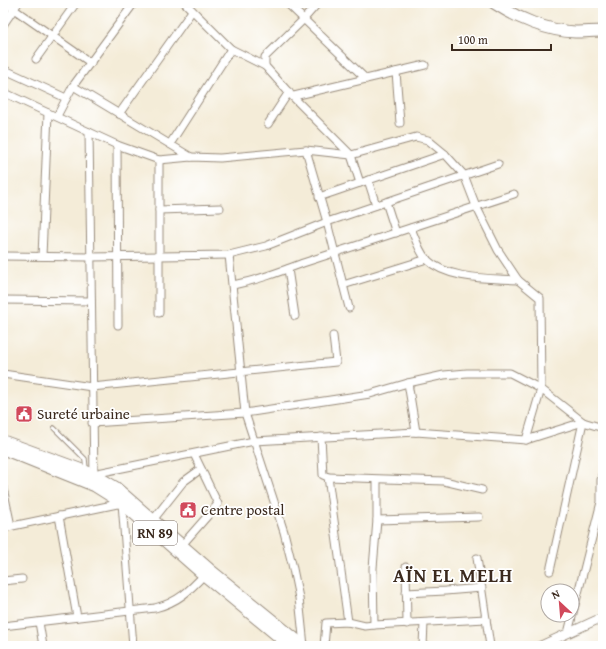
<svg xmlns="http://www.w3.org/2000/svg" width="606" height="649" font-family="'Gentium Book Plus',serif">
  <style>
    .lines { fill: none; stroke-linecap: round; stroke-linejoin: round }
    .service-casing { stroke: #988b7b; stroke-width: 5.5 }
    .minor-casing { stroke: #988b7b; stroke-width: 9 }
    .tertiary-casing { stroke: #988b7b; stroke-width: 10 }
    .primary-casing { stroke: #988b7b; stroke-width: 13 }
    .service { stroke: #fff; stroke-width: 3.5 }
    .minor { stroke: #fff; stroke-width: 7 }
    .tertiary { stroke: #fff; stroke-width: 8 }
    .primary { stroke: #fff; stroke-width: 11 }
    .labels { text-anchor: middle; stroke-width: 3.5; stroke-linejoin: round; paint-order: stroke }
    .shield { fill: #fff; stroke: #766a62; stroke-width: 1 }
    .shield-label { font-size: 14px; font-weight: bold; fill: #3b2a1e }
    .poi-label { font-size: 15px; fill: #3b2a1e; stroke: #fff; text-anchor: start }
    .district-label { font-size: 19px; font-weight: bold; letter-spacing: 1px; fill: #3b2a1e; stroke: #fff }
  </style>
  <rect width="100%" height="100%" fill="#fff"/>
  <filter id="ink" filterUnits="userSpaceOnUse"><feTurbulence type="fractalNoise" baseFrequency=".025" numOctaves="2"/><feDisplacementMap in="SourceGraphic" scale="8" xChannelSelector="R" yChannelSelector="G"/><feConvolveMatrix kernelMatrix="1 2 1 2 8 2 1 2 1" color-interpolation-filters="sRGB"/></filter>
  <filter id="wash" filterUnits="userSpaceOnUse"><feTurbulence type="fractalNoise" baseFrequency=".012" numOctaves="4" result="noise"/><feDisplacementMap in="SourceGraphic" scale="16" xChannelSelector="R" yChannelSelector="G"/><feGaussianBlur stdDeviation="0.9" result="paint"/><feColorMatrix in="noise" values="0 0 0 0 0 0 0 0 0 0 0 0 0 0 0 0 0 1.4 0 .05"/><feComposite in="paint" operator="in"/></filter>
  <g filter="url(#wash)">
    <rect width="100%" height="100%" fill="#f4ecd8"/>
  </g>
  <g filter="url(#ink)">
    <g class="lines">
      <g class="service-casing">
        <polyline id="service" points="54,428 85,459 86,470"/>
      </g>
      <g class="minor-casing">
        <g id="minor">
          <polyline points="5,3 91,63"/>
          <polyline points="287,3 366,79"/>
          <polyline points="318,3 303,20 265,57 265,66 291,95 351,155 360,183"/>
          <polyline points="3,25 18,3"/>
          <polyline points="231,49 265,66"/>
          <polyline points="36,59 76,3"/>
          <polyline points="3,69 66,98"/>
          <polyline points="396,72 400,123"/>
          <polyline points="73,86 191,157"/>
          <polyline points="3,92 117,145 159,160 191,157 220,158 306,150 351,155 416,137 428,140 445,154 464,175 476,206 498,250 518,280 540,298 541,389 526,440"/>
          <polyline points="294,96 425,65"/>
          <polyline points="119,114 192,11"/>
          <polyline points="57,116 73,86 134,3"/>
          <polyline points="268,124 289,92"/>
          <polyline points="89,132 94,478"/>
          <polyline points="170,144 231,49 185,3"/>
          <polyline points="117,145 118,325"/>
          <polyline points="306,150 327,222 349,308"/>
          <polyline points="368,180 376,205"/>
          <polyline points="319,197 445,154"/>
          <polyline points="386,202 396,233"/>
          <polyline points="159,210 220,208"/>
          <path d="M 411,228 C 415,238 419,251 426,259 C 448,280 489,278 518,280"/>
          <polyline points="229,255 245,413 284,532 292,564 299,598 304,646 302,646"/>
          <polyline points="3,256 90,257 229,255 266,246 327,222 498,164"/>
          <polyline points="42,256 48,113"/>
          <polyline points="288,269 295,316"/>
          <path d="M 233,285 C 258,280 279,272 303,263 L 514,194"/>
          <polyline points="343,285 427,259"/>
          <polyline points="3,300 91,301"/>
          <polyline points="159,313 159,160"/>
          <polyline points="3,374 92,387 336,362 333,336"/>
          <polyline points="408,383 416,432"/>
          <polyline points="92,423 245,413 370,394 408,383 444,375 467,373 510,373 541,389 583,422 603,428"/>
          <polyline points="321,437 323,475 328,477"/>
          <polyline points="93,474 254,441 416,432 526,440 583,422"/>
          <polyline points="3,488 11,526"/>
          <polyline points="59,516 77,617"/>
          <polyline points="153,520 183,482 201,469"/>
          <polyline points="377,520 479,517"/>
          <polyline points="3,528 122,503 133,646"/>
          <polyline points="182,545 218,504 194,454"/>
          <polyline points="477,558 490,646"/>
          <polyline points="406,567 407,624"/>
          <polyline points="550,571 583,422"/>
          <polyline points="3,581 22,579"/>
          <polyline points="406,593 445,591 482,588"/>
          <polyline points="39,622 43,646"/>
          <polyline points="348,622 328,477 444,481 482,490"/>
          <polyline points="374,625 373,568 377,520 377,480"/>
          <path d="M 3,626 L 155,608 C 179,602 190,590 207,572"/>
          <polyline points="568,633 601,502 601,480 603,471"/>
          <polyline points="324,646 326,623 348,622 365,626 374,625 486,619"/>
          <polyline points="423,646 424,623"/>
        </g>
      </g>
      <g class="tertiary-casing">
        <polyline id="tertiary" points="540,646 603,617"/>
      </g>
      <g class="primary-casing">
        <g id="primary">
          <path d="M 494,3 C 517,18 547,31 575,32 C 584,32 594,31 603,31"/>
          <polyline points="3,441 93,474 115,487 209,569 304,646"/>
          <polyline points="3,449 95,486 122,503 204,575 290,646"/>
        </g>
      </g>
      <use href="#service" class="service"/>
      <use href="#minor" class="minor"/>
      <use href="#tertiary" class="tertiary"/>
      <use href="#primary" class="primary"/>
    </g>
  </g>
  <defs>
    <g id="civic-square" transform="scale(0.9)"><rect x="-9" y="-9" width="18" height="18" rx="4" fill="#d1495b" stroke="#fff"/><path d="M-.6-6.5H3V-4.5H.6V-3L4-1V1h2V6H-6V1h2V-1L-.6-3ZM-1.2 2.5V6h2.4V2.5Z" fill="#fff"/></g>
  </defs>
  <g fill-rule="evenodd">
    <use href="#civic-square" x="24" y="414"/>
    <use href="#civic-square" x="188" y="510"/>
  </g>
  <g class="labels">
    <rect class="shield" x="133" y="521" width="44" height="24" rx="3"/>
    <g class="shield-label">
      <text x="155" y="538">RN 89</text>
    </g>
    <g class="poi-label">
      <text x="37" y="419">Sureté urbaine</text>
      <text x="201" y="515">Centre postal</text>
    </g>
    <g class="district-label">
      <text x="453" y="582">AÏN EL MELH</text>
    </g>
  </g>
  <rect width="606" height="649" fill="none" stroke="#fff" stroke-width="16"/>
  <g transform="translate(560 603) rotate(334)"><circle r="19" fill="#ffffff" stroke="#b1aaa5"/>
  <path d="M0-3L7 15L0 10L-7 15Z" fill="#d1495b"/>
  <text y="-6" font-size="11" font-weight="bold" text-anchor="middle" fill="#3b2a1e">N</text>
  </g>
  <path d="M452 44v6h99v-6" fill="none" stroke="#3b2a1e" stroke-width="2"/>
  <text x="458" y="44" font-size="12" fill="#3b2a1e" stroke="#ffffff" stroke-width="3" paint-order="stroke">100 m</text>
</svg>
